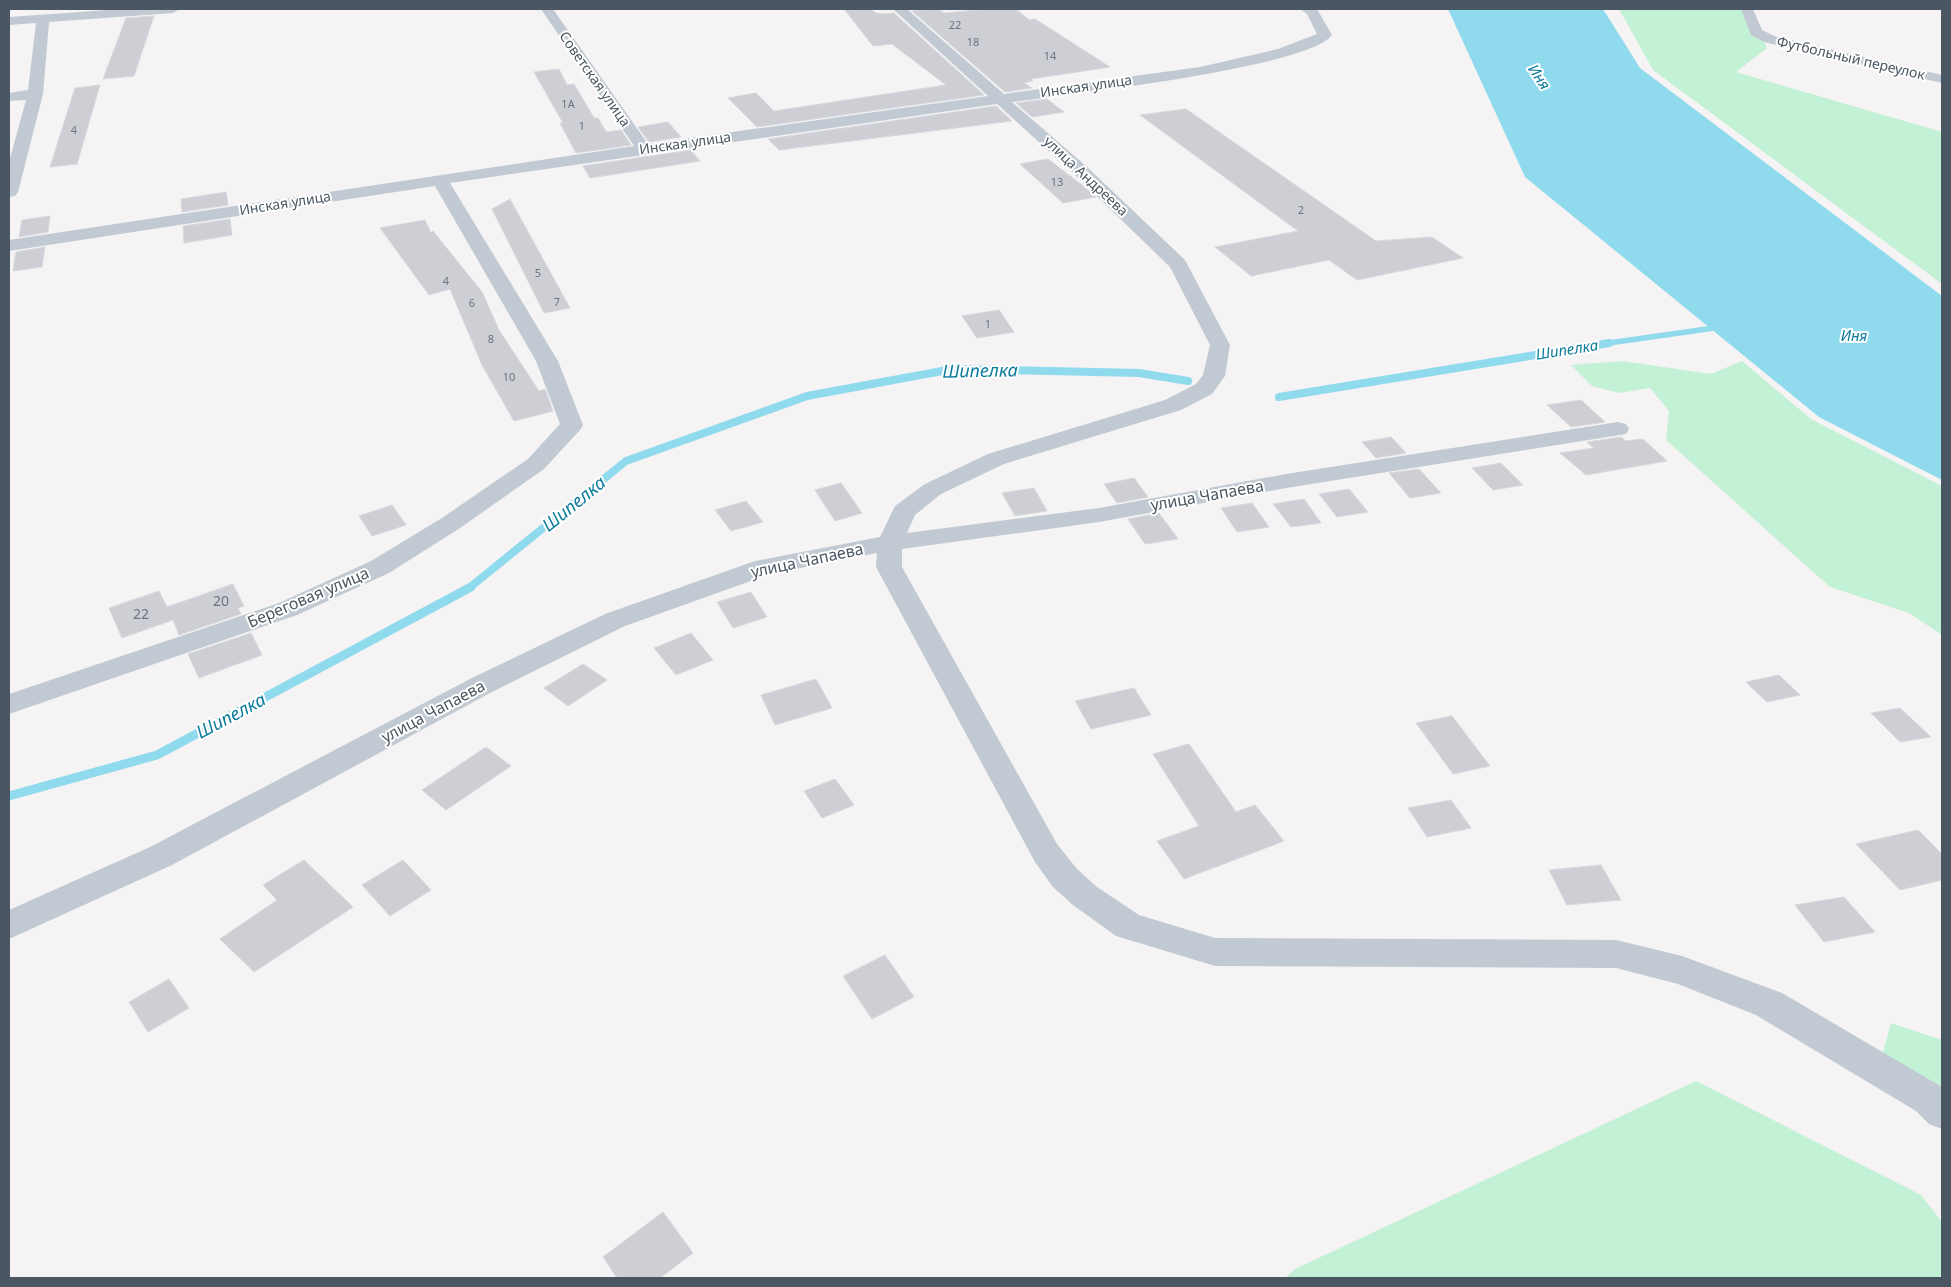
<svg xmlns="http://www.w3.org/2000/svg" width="1951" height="1287" font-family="'Noto Sans',sans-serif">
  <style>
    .green { fill: #c3f1d5 }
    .water { fill: #90daee }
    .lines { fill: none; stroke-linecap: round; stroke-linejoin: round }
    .stream-far2 { stroke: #90daee; stroke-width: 5.5 }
    .stream-far1 { stroke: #90daee; stroke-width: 8 }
    .stream { stroke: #90daee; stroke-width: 9 }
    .building { fill: #cdcfd5; stroke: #d7d9de }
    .minor { fill: #c1cad2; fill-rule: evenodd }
    .labels { text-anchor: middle; stroke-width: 4; stroke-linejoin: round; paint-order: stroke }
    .far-number-label { font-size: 11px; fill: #6b747e }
    .far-street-label { font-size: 14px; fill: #4a5661; stroke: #fff }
    .number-label { font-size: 14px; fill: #6b747e }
    .far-water-label { font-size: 15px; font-style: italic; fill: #0c7c9b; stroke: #fff }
    .street-label { font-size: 16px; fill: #4a5661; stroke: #fff }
    .water-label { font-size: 18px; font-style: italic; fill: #0c7c9b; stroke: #fff }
  </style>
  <rect width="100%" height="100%" fill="#f5f3f3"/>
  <g class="green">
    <polygon points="1619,9 1746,9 1767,48 1736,72 1942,132 1942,284 1653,70"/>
    <polygon points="1622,361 1711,374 1742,361 1811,419 1942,486 1942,635 1909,613 1830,587 1666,440 1669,411 1650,388 1619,393 1592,386 1571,365"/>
    <polygon points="1891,1023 1942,1040 1942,1094 1882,1056"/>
    <polygon points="1696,1081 1921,1195 1942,1222 1942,1278 1285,1278 1295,1269"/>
  </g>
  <polygon class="water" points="1448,9 1603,9 1640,68 1942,296 1942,480 1819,417 1525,177"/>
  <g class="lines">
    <polyline class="stream-far2" points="1602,344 1721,327"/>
    <g class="stream-far1">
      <polyline points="1279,397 1609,343"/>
      <polyline points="469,588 626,461 807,396 953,369 1139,373 1188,381"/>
    </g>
    <polyline class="stream" points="9,796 157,755 471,587"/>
  </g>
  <g class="building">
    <polygon points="844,9 870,9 876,13 883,14 894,13 984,95 757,127 728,98 756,93 774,111 946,85 892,44 873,46"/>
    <polygon points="938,9 944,13 989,9 1016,9 1029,20 1035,19 1110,67 1031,79 1033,81 1024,83 1032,88 1005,92 912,11"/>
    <polygon points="154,16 134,76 103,79 126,18"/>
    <polygon points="559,69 567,85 574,84 594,118 598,118 606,132 621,130 631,145 576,153 560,123 563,123 534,72"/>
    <polygon points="100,85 77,164 50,167 75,88"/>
    <polygon points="1047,99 1064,112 1032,117 1016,103"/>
    <polygon points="996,106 1012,121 779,150 768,139"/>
    <polygon points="1186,109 1376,241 1432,237 1463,258 1357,280 1329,260 1251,276 1215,247 1298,231 1140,115"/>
    <polygon points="668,122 681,137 649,142 638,127"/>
    <polygon points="691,150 700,161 590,178 583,166"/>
    <polygon points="1048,159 1082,185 1096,197 1063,203 1020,164"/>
    <polygon points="226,192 228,205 182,212 181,199"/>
    <polygon points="510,199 570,308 544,313 492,209"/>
    <polygon points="50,216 48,232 19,237 22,220"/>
    <polygon points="230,219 232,235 184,243 183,226"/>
    <polygon points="425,220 431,233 433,231 482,292 499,330 539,391 545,389 553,411 514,421 482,365 450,289 429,295 380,228"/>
    <polygon points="45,247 42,267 13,271 16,252"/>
    <polygon points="999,310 1014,332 977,338 962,316"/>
    <polygon points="1581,400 1605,422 1571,427 1547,405"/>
    <polygon points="1391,437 1406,453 1376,458 1362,442"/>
    <polygon points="1621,437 1626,441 1643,439 1667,461 1586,475 1560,453 1594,448 1587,442"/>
    <polygon points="1501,463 1523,485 1493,490 1472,468"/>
    <polygon points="1419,469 1441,493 1410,498 1389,473"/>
    <polygon points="1134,478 1148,497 1117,503 1104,484"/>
    <polygon points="841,483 862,513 835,521 815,490"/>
    <polygon points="1034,488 1047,511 1015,516 1002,493"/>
    <polygon points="1349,489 1368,512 1337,517 1319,494"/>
    <polygon points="1304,499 1321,523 1291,527 1273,504"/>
    <polygon points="746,501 763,522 731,531 715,510"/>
    <polygon points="1252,503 1269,527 1237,532 1221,508"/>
    <polygon points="392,505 406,525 372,536 359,516"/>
    <polygon points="1159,513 1178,539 1145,544 1128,519"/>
    <polygon points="233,584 244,606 238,608 241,614 179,635 173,620 122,638 109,608 159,591 167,607"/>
    <polygon points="751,592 767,617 733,628 717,602"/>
    <polygon points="251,633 262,655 199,678 188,654"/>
    <polygon points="691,633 713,660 676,675 654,648"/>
    <polygon points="583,664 607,680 568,706 544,688"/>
    <polygon points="1779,675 1800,695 1767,702 1746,682"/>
    <polygon points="816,679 832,708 775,725 761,695"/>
    <polygon points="1134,688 1151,715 1091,729 1075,701"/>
    <polygon points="1900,708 1931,737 1900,742 1871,713"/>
    <polygon points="1452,716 1490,766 1453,774 1416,723"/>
    <polygon points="1189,744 1236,812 1255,805 1284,841 1184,879 1157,841 1199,826 1153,754"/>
    <polygon points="486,747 511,766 446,810 422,790"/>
    <polygon points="835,779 854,805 822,818 804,791"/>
    <polygon points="1451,800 1471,828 1427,837 1408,808"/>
    <polygon points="1918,830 1942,854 1942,880 1900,890 1856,844"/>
    <polygon points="304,860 353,907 254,972 220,939 277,900 263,885"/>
    <polygon points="403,860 431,890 390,916 362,885"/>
    <polygon points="1601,865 1621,900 1567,905 1549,870"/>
    <polygon points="1844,897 1875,932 1824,942 1795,905"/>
    <polygon points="885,955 914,997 872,1019 843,976"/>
    <polygon points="169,979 189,1008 148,1032 129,1002"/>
    <polygon points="663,1212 693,1253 660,1278 617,1278 603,1257"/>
  </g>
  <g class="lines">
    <g class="minor">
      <polygon points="122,9 180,9 173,13 49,22 43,94 18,192 15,196 9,197 9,162 26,100 9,101 9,93 28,90 36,23 9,25 9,17"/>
      <path d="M 541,9 L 553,9 L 648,144 L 988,96 L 893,9 L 907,9 L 1004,94 L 1200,67 L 1278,49 L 1317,34 L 1307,14 L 1300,9 L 1317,9 L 1332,35 C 1308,68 1063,95 1012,102 L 1086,166 L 1185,260 L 1230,345 L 1225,376 L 1212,394 L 1181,410 L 1004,464 L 941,494 L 915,515 L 907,533 L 1099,508 L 1286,474 L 1618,422 L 1626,424 L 1629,429 L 1626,434 L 1286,488 L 1099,522 L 902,549 L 902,567 L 1057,844 L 1077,869 L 1097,887 L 1139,915 L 1215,938 L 1616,940 L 1682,956 L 1782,993 L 1942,1087 L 1942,1129 L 1929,1124 L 1916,1111 L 1756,1015 L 1678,984 L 1616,968 L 1215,966 L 1116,936 L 1073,905 L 1053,887 L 1035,862 L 876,567 L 877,553 L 770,574 L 625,626 L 490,693 L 172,865 L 9,939 L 9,910 L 150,847 L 470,679 L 605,614 L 755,561 L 880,537 L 895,506 L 925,484 L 988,454 L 1165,400 L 1196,384 L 1203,375 L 1210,345 L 1170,267 L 1074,174 L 997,104 L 450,183 L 558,361 L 583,425 L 580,430 L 544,469 L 460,528 L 389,573 L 297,615 L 9,714 L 9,694 L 279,603 L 371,561 L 442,518 L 528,459 L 560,424 L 536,361 L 435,186 L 9,251 L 9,240 L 634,146 Z"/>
      <polygon points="1741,9 1753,9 1762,30 1774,36 1942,75 1942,83 1764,42 1751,35"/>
    </g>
  </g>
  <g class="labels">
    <g class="far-number-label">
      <text x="955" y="29">22</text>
      <text x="973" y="46">18</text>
      <text x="1050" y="60">14</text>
      <text x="568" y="108">1А</text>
      <text x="582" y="130">1</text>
      <text x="74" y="134">4</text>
      <text x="1057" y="186">13</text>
      <text x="1301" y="214">2</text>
      <text x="538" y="277">5</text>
      <text x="446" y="285">4</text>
      <text x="557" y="306">7</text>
      <text x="472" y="307">6</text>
      <text x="988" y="328">1</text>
      <text x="491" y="343">8</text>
      <text x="509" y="381">10</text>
    </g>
    <g class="far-street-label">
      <text transform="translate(1851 58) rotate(13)" y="5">Футбольный переулок</text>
      <text transform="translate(595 79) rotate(55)" y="5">Советская улица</text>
      <text transform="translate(1086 86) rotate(-8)" y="5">Инская улица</text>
      <text transform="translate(685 143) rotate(-8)" y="5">Инская улица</text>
      <text transform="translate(1086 176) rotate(43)" y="5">улица Андреева</text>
      <text transform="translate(285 203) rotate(-9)" y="5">Инская улица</text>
    </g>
    <g class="number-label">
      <text x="221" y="606">20</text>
      <text x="141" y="619">22</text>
    </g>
    <g class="far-water-label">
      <text transform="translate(1539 77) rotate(56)" y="5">Иня</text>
      <text x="1854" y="341">Иня</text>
      <text transform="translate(1567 350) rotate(-9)" y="5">Шипелка</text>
    </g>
    <g class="street-label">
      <text transform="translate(1207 495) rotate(-10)" y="6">улица Чапаева</text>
      <text transform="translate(807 560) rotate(-12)" y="6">улица Чапаева</text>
      <text transform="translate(308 597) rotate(-23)" y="6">Береговая улица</text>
      <text transform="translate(433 711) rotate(-28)" y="6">улица Чапаева</text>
    </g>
    <g class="water-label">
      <text transform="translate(980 371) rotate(-1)" y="6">Шипелка</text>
      <text transform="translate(574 504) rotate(-39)" y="6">Шипелка</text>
      <text transform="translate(231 716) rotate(-28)" y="6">Шипелка</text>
    </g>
  </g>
  <rect width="1951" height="1287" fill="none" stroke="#4a5661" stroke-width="20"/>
</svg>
